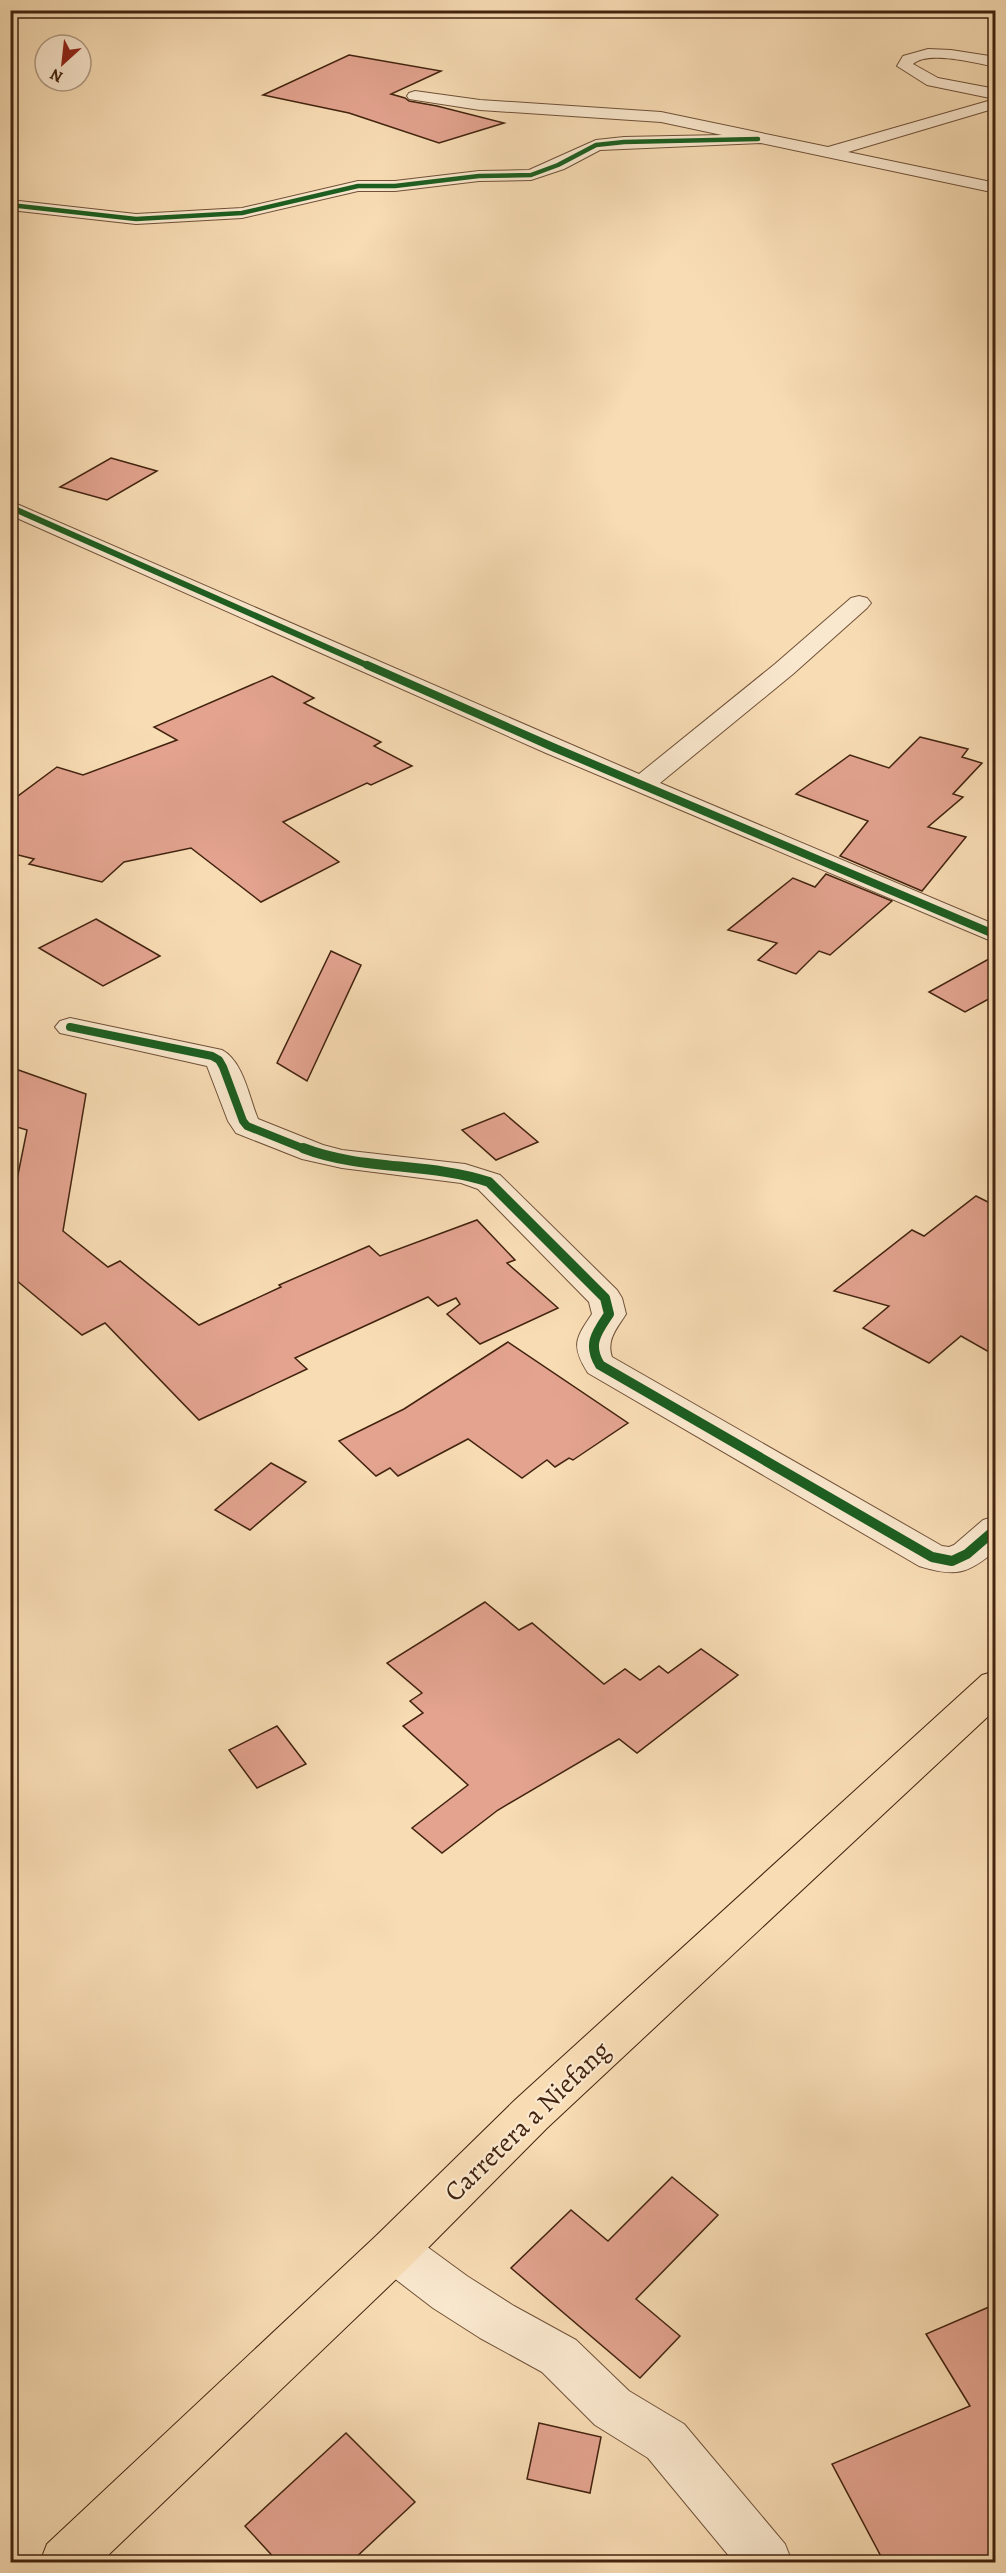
<svg xmlns="http://www.w3.org/2000/svg" width="1006" height="2573" font-family="Alegreya,serif">
  <style>
    .building { fill: #e3a38f; stroke: #42230f; stroke-width: 1.5 }
    .lines { fill: none; stroke-linecap: round; stroke-linejoin: round }
    .street-casing { stroke: #705138; stroke-width: 2 }
    .primary-casing { stroke: #42230f; stroke-width: 2 }
    .street { fill: #fae8ce; fill-rule: evenodd }
    .primary { fill: #f8dcb4; fill-rule: evenodd }
    .cycleway-far3-casing { stroke: #fae8ce; stroke-width: 6 }
    .cycleway-far2-casing { stroke: #fae8ce; stroke-width: 8 }
    .cycleway-far1-casing { stroke: #fae8ce; stroke-width: 10 }
    .cycleway-casing { stroke: #fae8ce; stroke-width: 14 }
    .cycleway-far3 { stroke: #1b5e20; stroke-width: 4.5 }
    .cycleway-far2 { stroke: #1b5e20; stroke-width: 6 }
    .cycleway-far1 { stroke: #1b5e20; stroke-width: 8 }
    .cycleway { stroke: #1b5e20; stroke-width: 10 }
    .labels { text-anchor: middle; stroke-width: 4.5; stroke-linejoin: round; paint-order: stroke }
    .near-street-label { font-size: 27px; fill: #42230f; stroke: #fae8ce }
  </style>
  <rect width="100%" height="100%" fill="#f8dcb4"/>
  <filter id="stains"><feTurbulence type="fractalNoise" baseFrequency=".00333" numOctaves="4"/><feColorMatrix values="0 0 0 0 .2 0 0 0 0 .09 0 0 0 0 .02 0 0 0 .5 -.17"/></filter>
  <radialGradient id="worn" r=".72"><stop offset=".6" stop-color="#630" stop-opacity="0"/><stop offset="1" stop-color="#630" stop-opacity=".3"/></radialGradient>
  <g class="building">
    <polygon points="349,55 441,71 391,94 405,98 409,101 437,106 504,123 439,143 349,113 263,95"/>
    <polygon points="111,458 157,471 107,500 60,487"/>
    <polygon points="272,676 314,698 304,703 381,742 374,746 412,766 371,785 367,783 283,822 339,862 261,902 191,848 124,862 102,882 29,864 34,859 10,853 10,802 57,767 83,775 177,740 154,727"/>
    <polygon points="920,737 968,749 962,757 982,763 953,794 963,797 928,827 966,837 922,891 840,856 868,821 796,794 850,755 889,768"/>
    <polygon points="826,874 892,901 830,955 819,951 796,974 758,960 777,943 728,930 793,878 815,887"/>
    <polygon points="96,919 160,956 103,986 39,948"/>
    <polygon points="331,951 361,965 307,1081 277,1063"/>
    <polygon points="996,955 996,995 965,1012 929,992"/>
    <polygon points="10,1067 86,1094 63,1231 108,1267 120,1261 199,1325 281,1287 279,1285 369,1246 380,1256 477,1220 515,1260 507,1263 558,1308 480,1344 447,1314 460,1304 456,1298 438,1306 428,1297 295,1358 307,1369 199,1420 105,1323 82,1335 10,1275 10,1214 27,1130 10,1125"/>
    <polygon points="504,1113 538,1142 496,1160 462,1130"/>
    <polygon points="976,1196 996,1206 996,1356 961,1336 929,1363 863,1328 889,1306 834,1291 912,1230 924,1236"/>
    <polygon points="508,1342 628,1423 573,1460 569,1458 555,1467 547,1460 522,1478 468,1439 398,1476 390,1468 376,1476 339,1441 404,1409"/>
    <polygon points="271,1463 306,1482 250,1530 215,1510"/>
    <polygon points="485,1602 519,1630 532,1623 604,1684 625,1669 640,1680 659,1666 668,1673 701,1649 738,1675 637,1753 619,1739 498,1810 442,1853 412,1828 468,1785 403,1726 423,1713 410,1701 422,1693 387,1663"/>
    <polygon points="277,1726 306,1764 257,1788 229,1750"/>
    <polygon points="672,2177 718,2215 636,2299 680,2336 640,2378 511,2268 571,2210 608,2241"/>
    <polygon points="996,2304 996,2562 884,2562 832,2464 970,2406 926,2334"/>
    <polygon points="539,2423 601,2437 590,2493 527,2479"/>
    <polygon points="346,2433 415,2502 351,2562 278,2562 245,2526"/>
  </g>
  <g class="lines">
    <g class="street-casing">
      <g id="street">
        <path d="M 928,49 L 951,50 L 996,57 L 996,67 C 977,63 927,50 913,64 L 938,78 L 996,89 L 996,108 L 848,152 L 996,183 L 996,193 L 761,143 L 600,150 L 564,169 L 531,180 L 479,181 L 395,191 L 358,191 L 242,218 L 136,224 L 10,210 L 10,200 L 136,214 L 242,208 L 358,181 L 395,181 L 479,171 L 529,170 L 596,140 L 624,137 L 722,135 L 661,122 L 480,110 L 409,99 L 407,96 L 409,93 L 415,91 L 480,100 L 661,112 L 828,147 L 995,99 L 927,85 L 897,66 L 903,56 Z"/>
        <polygon points="10,501 639,774 775,664 851,598 859,596 867,598 871,603 867,608 793,674 660,783 996,925 996,943 546,753 10,515"/>
        <path d="M 70,1018 L 222,1050 C 244,1062 249,1098 258,1119 L 323,1145 L 342,1150 L 465,1164 L 500,1175 L 617,1290 L 622,1298 L 626,1314 C 617,1328 606,1340 612,1357 L 942,1546 L 949,1547 L 954,1545 L 983,1520 L 996,1516 L 996,1550 C 967,1575 955,1577 919,1566 L 588,1373 C 571,1346 575,1339 592,1314 L 589,1302 L 478,1189 L 461,1183 L 342,1168 L 302,1159 L 236,1133 L 228,1121 L 207,1066 L 60,1033 L 55,1027 L 60,1021 Z"/>
        <polygon points="394,2229 411,2235 467,2276 514,2306 576,2340 629,2391 684,2424 785,2544 792,2562 734,2562 648,2458 595,2425 542,2372 480,2338 433,2308 377,2265 371,2250 377,2235"/>
      </g>
    </g>
    <g class="primary-casing">
      <polygon id="primary" points="996,1671 996,1709 547,2128 411,2265 101,2562 40,2562 47,2544 377,2235 515,2100 982,1675"/>
    </g>
    <use href="#street" class="street"/>
    <use href="#primary" class="primary"/>
    <g class="cycleway-far3-casing">
      <polyline id="cycleway-far3" points="10,205 136,219 242,213 358,186 395,186 479,176 531,175 558,165 596,145 624,142 758,139"/>
    </g>
    <g class="cycleway-far2-casing">
      <polyline id="cycleway-far2" points="10,507 371,667"/>
    </g>
    <g class="cycleway-far1-casing">
      <g id="cycleway-far1">
        <polyline points="367,665 555,748 996,935"/>
        <polyline points="70,1027 212,1056 219,1060 223,1067 243,1121 247,1126 307,1150"/>
      </g>
    </g>
    <g class="cycleway-casing">
      <path id="cycleway" d="M 303,1148 C 362,1171 429,1162 489,1182 L 605,1298 L 609,1314 C 597,1332 587,1344 600,1365 L 932,1557 L 952,1561 L 967,1554 L 996,1529"/>
    </g>
    <use href="#cycleway-far3" class="cycleway-far3"/>
    <use href="#cycleway-far2" class="cycleway-far2"/>
    <use href="#cycleway-far1" class="cycleway-far1"/>
    <use href="#cycleway" class="cycleway"/>
  </g>
  <g class="labels">
    <g class="near-street-label">
      <text transform="translate(527 2121) rotate(-44)" y="9">Carretera a Niefang</text>
    </g>
  </g>
  <rect width="1006" height="2573" fill="none" stroke="#f8dcb4" stroke-width="36"/>
  <rect x="12" y="12" width="982" height="2549" fill="none" stroke="#42230f" stroke-width="3"/>
  <rect x="18" y="18" width="970" height="2537" fill="none" stroke="#42230f" stroke-width="1.5"/>
  <g transform="translate(63 63) rotate(207)"><circle r="28" fill="#fae8ce" stroke="#b09982" stroke-width="1.5"/>
  <path d="M0-4.5L10 22L0 15L-10 22Z" fill="#8f2418"/>
  <text y="-9" font-size="16" font-weight="bold" text-anchor="middle" fill="#42230f">N</text>
  </g>
  <rect width="100%" height="100%" filter="url(#stains)"/>
  <rect width="100%" height="100%" fill="url(#worn)"/>
</svg>
